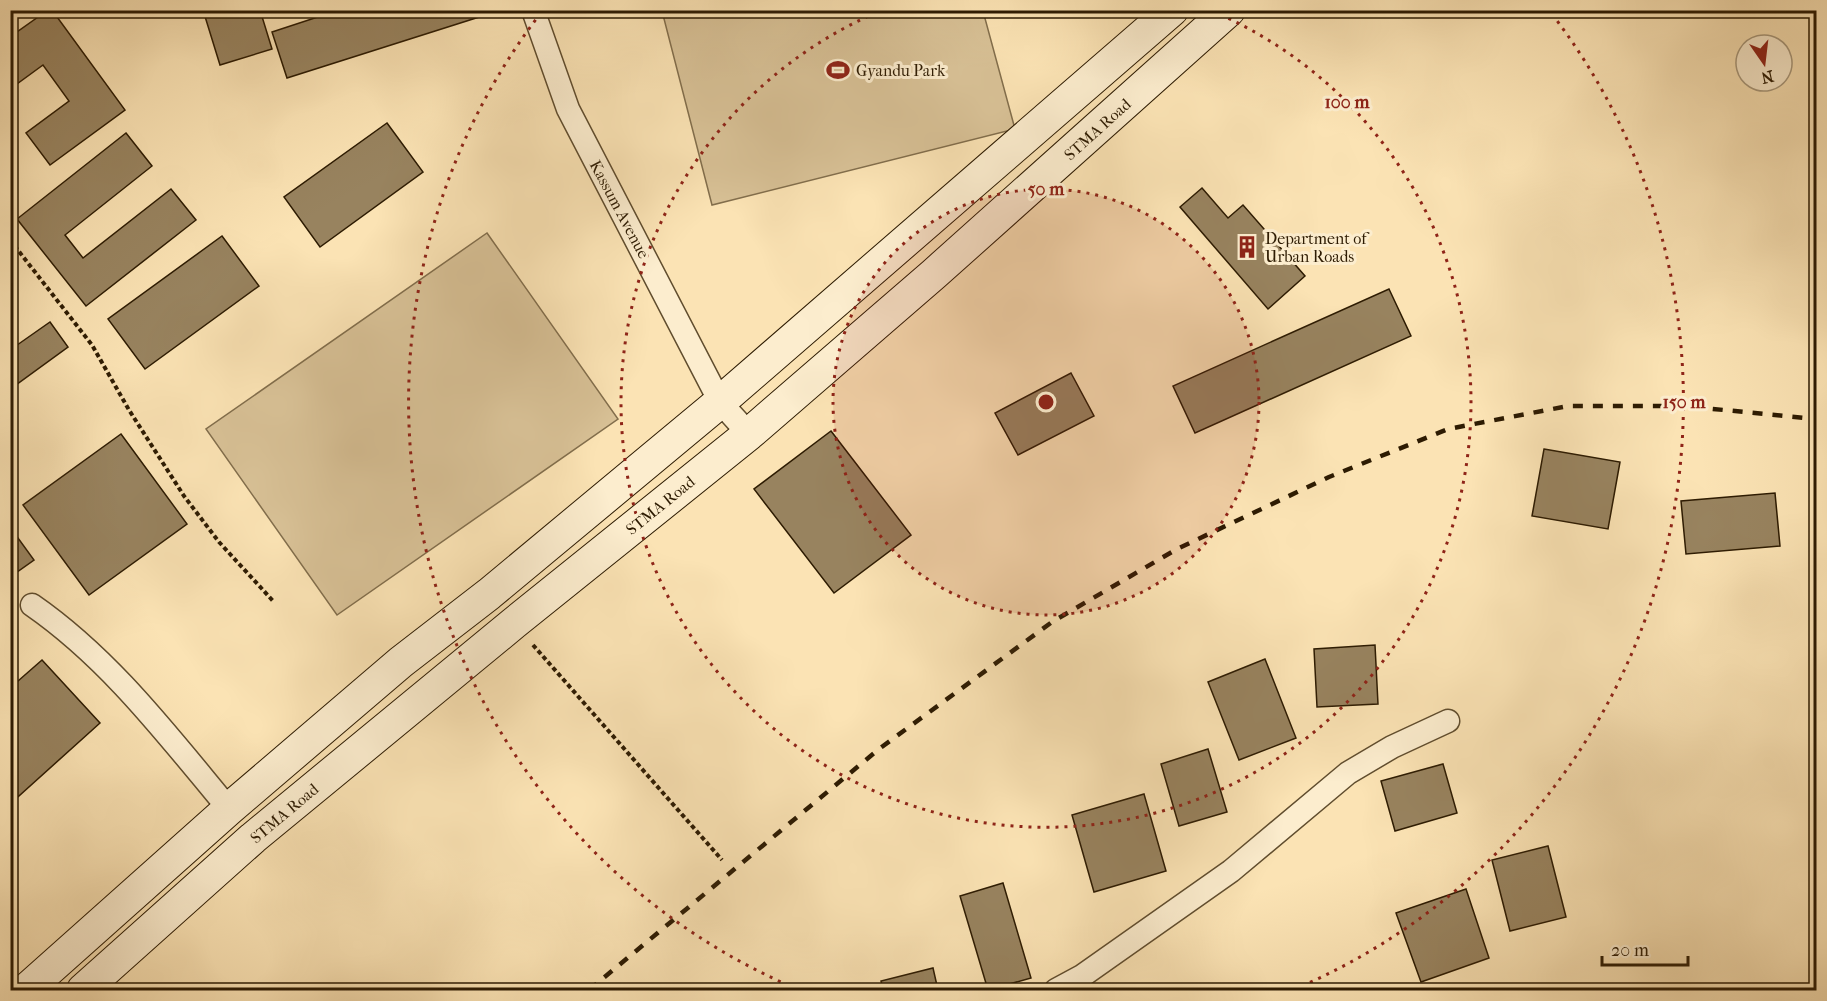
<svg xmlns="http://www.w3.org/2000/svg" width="1827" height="1001" font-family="'IM FELL French Canon',serif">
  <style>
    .green { fill: #d8c196; stroke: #826e4c; stroke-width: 1.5 }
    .building { fill: #98835f; stroke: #2d1b02; stroke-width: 1.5 }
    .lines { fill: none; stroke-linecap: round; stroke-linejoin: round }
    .minor-casing { stroke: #604d2e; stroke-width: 25 }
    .secondary-casing { stroke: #2d1b02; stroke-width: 34 }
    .path { stroke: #2d1b02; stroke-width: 4; stroke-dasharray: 4.5 3; stroke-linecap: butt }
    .minor { stroke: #fcedce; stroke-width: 22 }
    .secondary { stroke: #fcedce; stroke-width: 32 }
    .rail { stroke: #2d1b02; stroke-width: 4.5; stroke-dasharray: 10 10; stroke-linecap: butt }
    .ring { fill: none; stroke: #8f2418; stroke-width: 3; stroke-dasharray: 3 6 }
    .labels { text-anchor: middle; stroke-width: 6; stroke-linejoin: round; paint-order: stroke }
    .poi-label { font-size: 16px; fill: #2d1b02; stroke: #fcedce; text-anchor: start }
    .street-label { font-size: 16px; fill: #2d1b02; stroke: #fcedce }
    .centre { fill: #8f2418; stroke: #fcedce; stroke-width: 3 }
    .ring-label { font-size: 18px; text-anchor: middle; font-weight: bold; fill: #8f2418; stroke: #fcedce; stroke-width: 6; stroke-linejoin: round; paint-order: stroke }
  </style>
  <rect width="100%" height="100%" fill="#fbe3b4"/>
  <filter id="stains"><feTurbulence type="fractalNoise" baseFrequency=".00333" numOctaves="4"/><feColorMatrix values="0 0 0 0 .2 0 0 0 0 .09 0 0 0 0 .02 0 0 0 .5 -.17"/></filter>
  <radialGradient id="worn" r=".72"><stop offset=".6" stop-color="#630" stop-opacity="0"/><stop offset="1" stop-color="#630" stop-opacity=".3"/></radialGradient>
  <g class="green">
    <polygon points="662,11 983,11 1015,129 712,205"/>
    <polygon points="487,233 618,419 337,615 206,429"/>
  </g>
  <g class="building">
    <polygon points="48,10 52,10 125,110 50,165 26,133 69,101 43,65 10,89 10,37"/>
    <polygon points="203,10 260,10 272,49 220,65"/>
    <polygon points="339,10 494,10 495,12 287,78 272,32"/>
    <polygon points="387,123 423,172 320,247 284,197"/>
    <polygon points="126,133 152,166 65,235 83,258 171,189 196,220 86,306 17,219"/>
    <polygon points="1202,188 1228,218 1243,205 1305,276 1268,309 1180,207"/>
    <polygon points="222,236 259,286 145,369 108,319"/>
    <polygon points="1389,289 1411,336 1195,433 1173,386"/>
    <polygon points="50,322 68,347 13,387 10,350"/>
    <polygon points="1071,373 1094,416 1018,455 995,413"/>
    <polygon points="831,431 911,535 834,593 754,489"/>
    <polygon points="121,434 187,524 89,595 23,505"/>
    <polygon points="1544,449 1620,462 1608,529 1532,516"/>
    <polygon points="1775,493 1780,546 1686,554 1681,501"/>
    <polygon points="10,527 34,560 10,577"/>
    <polygon points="1375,645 1378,704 1317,707 1314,649"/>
    <polygon points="1265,659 1296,738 1239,760 1208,682"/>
    <polygon points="42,660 100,723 10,804 10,688"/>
    <polygon points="1208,749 1227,812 1179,826 1161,764"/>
    <polygon points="1443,764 1457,813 1395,831 1381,781"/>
    <polygon points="1144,794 1166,871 1094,892 1072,815"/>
    <polygon points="1548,846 1566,917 1510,931 1492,860"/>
    <polygon points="1003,883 1031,978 988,990 960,896"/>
    <polygon points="1466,889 1489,958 1421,982 1396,913"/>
    <polygon points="933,968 938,990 883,990 881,981"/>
  </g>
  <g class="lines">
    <g class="minor-casing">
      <g id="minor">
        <polyline points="533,10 568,109 720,402 749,434"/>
        <path d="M 32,605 C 110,659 168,736 229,809"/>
        <polyline points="1056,990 1082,976 1231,871 1348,773 1392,747 1448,721"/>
      </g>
    </g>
    <g class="secondary-casing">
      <g id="secondary">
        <polyline points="26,990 229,809 401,662 489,594 720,402 1172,10"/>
        <polyline points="83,990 253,838 514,623 749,434 934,274 1229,10"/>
      </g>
    </g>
    <g class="path">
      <polyline points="10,240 92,345 129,410 184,496 219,542 274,602"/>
      <polyline points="533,645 722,860"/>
    </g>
    <use href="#minor" class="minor"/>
    <use href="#secondary" class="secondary"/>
    <polyline class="rail" points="589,990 879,749 1052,622 1177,549 1329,477 1448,429 1568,406 1683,406 1816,419"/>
  </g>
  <circle cx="1046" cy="402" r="213" fill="#8f2418" fill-opacity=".12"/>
  <g class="ring">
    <circle cx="1046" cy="402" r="213"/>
    <path d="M1212 11A425 425 0 1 1 880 11"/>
    <path d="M797 989A638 638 0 0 1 540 14M1552 14A638 638 0 0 1 1295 989"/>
  </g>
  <defs>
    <g id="stadium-bare" transform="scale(1.8)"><path d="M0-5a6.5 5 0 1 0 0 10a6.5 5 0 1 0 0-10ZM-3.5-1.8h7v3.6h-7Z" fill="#8f2418" stroke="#fcedce" stroke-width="2.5" paint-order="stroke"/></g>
    <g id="building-bare" transform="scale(1.8)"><path d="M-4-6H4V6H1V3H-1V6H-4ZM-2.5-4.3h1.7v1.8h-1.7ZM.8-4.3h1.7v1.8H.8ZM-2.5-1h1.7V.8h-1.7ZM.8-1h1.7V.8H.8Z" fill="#8f2418" stroke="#fcedce" stroke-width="2.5" paint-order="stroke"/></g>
  </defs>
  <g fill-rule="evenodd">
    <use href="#stadium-bare" x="838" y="70"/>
    <use href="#building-bare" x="1247" y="247"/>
  </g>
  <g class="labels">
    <g class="poi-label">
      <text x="856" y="76">Gyandu Park</text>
      <text x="1265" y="244">Department of<tspan x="1265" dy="18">Urban Roads</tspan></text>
    </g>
    <g class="street-label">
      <text transform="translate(1097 129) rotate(-42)" y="6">STMA Road</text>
      <text transform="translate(620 209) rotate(62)" y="6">Kassum Avenue</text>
      <text transform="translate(660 505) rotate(-39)" y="6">STMA Road</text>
      <text transform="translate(284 813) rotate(-40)" y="6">STMA Road</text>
    </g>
  </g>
  <circle cx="1046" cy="402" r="9" class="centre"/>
  <g class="ring-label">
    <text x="1347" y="108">100 m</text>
    <text x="1046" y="195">50 m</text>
    <text x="1684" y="408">150 m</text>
  </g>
  <rect width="1827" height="1001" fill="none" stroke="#fbe3b4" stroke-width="36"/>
  <rect x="12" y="12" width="1803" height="977" fill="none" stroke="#2d1b02" stroke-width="3"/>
  <rect x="18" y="18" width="1791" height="965" fill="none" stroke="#2d1b02" stroke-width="1.5"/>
  <g transform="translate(1764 63) rotate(166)"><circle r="28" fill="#fcedce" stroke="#a9997c" stroke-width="1.5"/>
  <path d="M0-4.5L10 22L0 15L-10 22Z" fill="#8f2418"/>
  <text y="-9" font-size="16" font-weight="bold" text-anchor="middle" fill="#2d1b02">N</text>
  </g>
  <path d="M1602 956v9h86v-9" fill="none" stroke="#2d1b02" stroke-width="3"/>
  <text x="1611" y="956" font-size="18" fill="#2d1b02" stroke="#fcedce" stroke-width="4.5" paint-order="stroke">20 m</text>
  <rect width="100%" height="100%" filter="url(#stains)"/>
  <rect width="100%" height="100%" fill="url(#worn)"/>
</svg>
